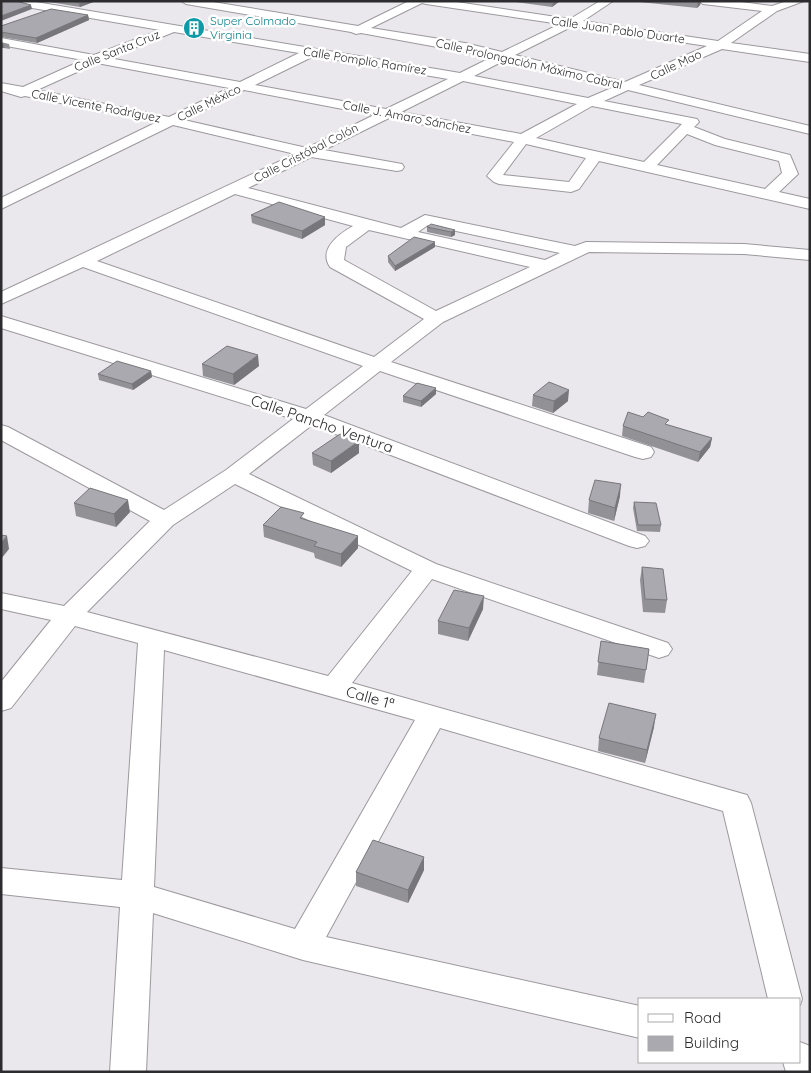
<svg xmlns="http://www.w3.org/2000/svg" width="811" height="1073" font-family="Quicksand,sans-serif">
  <style>
    .lines { fill: none; stroke-linecap: round; stroke-linejoin: round }
    .street-casing { stroke: #9c999e; stroke-width: 2 }
    .street { fill: #fff; fill-rule: evenodd }
    .wall { fill: #929196 }
    .shaded-wall { fill: #77767a }
    .building { fill: #aaa9af; stroke: #77767a }
    .labels { text-anchor: middle; stroke-width: 5; stroke-linejoin: round; paint-order: stroke }
    .far-culture-label { font-size: 12px; fill: #0d838f; stroke: #fff; text-anchor: start }
    .far-street-label { font-size: 12px; fill: #2c2b2e; stroke: #fff }
    .street-label { font-size: 15px; fill: #2c2b2e; stroke: #fff }
  </style>
  <rect width="100%" height="100%" fill="#eae7ed"/>
  <g class="lines">
    <g class="street-casing">
      <g id="street">
        <path d="M 4,1 L 30,1 L 460,73 L 492,57 L 361,33 L 356,34 L 351,32 L 186,4 L 181,1 L 207,1 L 358,26 L 409,1 L 450,1 L 570,19 L 600,1 L 613,1 L 583,21 L 718,41 L 762,11 L 703,4 L 698,1 L 734,1 L 772,6 L 787,1 L 804,1 L 777,11 L 731,43 L 810,54 L 810,62 L 722,49 L 639,85 L 810,126 L 810,134 L 628,90 L 604,101 L 697,119 L 699,122 L 694,127 L 725,139 L 790,155 L 798,174 L 779,192 L 810,199 L 810,209 L 599,161 L 579,189 L 571,192 L 499,184 L 494,182 L 487,176 L 514,142 L 389,118 L 324,150 L 402,164 L 404,167 L 402,170 L 397,171 L 311,157 L 248,188 L 401,228 L 425,215 L 575,246 L 586,242 L 744,244 L 810,250 L 810,260 L 744,254 L 589,252 L 443,322 L 391,362 L 651,447 L 654,452 L 651,457 L 643,459 L 635,457 L 380,371 L 324,415 L 645,536 L 649,541 L 645,546 L 637,548 L 629,546 L 312,425 L 249,474 L 436,564 L 668,643 L 672,649 L 668,655 L 659,658 L 432,579 L 352,683 L 747,795 L 751,803 L 802,999 L 800,1005 L 800,999 L 768,999 L 723,811 L 440,728 L 326,937 L 640,1006 L 640,1038 L 303,960 L 153,913 L 146,1072 L 110,1072 L 120,907 L 1,894 L 1,868 L 122,880 L 138,643 L 75,626 L 11,708 L 1,711 L 1,682 L 51,620 L 1,609 L 1,593 L 64,606 L 150,521 L 1,440 L 1,425 L 8,427 L 164,510 L 226,470 L 293,419 L 1,328 L 1,316 L 306,409 L 363,366 L 83,267 L 1,304 L 1,292 L 295,154 L 173,125 L 1,209 L 1,198 L 157,122 L 25,96 L 21,97 L 1,91 L 1,83 L 23,87 L 83,60 L 1,45 L 1,38 L 94,55 L 160,30 L 9,4 ZM 422,3 L 426,4 L 560,24 L 502,52 L 465,43 L 371,28 ZM 573,26 L 707,46 L 625,82 L 515,55 ZM 174,32 L 299,53 L 240,82 L 109,58 ZM 314,56 L 448,79 L 386,109 L 255,85 ZM 505,60 L 614,87 L 588,98 L 474,76 ZM 97,63 L 229,88 L 169,117 L 37,90 ZM 463,81 L 577,104 L 521,134 L 401,112 ZM 244,90 L 374,115 L 307,148 L 184,120 ZM 592,106 L 682,124 L 644,162 L 536,138 ZM 687,134 L 715,145 L 779,161 L 782,173 L 765,189 L 657,165 ZM 526,144 L 586,158 L 569,182 L 503,175 ZM 235,194 L 353,226 C 339,234 318,249 330,267 L 424,319 L 374,357 L 97,261 ZM 428,225 L 560,253 L 545,260 L 418,232 ZM 369,230 L 530,267 L 436,311 L 344,260 L 346,247 ZM 235,484 L 412,571 L 328,676 L 87,612 L 173,525 ZM 164,650 L 415,720 L 295,929 L 154,887 Z"/>
        <polygon points="800,1042 810,1046 810,1072 786,1072 783,1062 800,1062"/>
      </g>
    </g>
    <use href="#street" class="street"/>
  </g>
  <g class="wall">
    <polygon points="43,1 96,1 80,7"/>
    <polygon points="508,1 560,1 552,7"/>
    <polygon points="630,1 701,1 700,5 697,8"/>
    <polygon points="88,15 89,20 37,43 1,37 1,26"/>
    <polygon points="1,42 9,44 10,49 4,48"/>
    <polygon points="251,215 325,225 302,239 252,223"/>
    <polygon points="427,227 455,230 455,235 451,237 427,232"/>
    <polygon points="435,247 395,271 388,262 388,256"/>
    <polygon points="202,364 259,366 234,385 203,376"/>
    <polygon points="151,371 152,377 133,390 99,380 98,374"/>
    <polygon points="436,388 436,394 421,407 403,402 403,396"/>
    <polygon points="533,395 568,401 553,413 532,406"/>
    <polygon points="668,425 712,438 710,447 698,462 622,436 623,426"/>
    <polygon points="312,453 359,453 331,473 313,465"/>
    <polygon points="620,496 614,521 588,513 589,500"/>
    <polygon points="634,502 661,525 660,532 637,531 633,508"/>
    <polygon points="74,503 130,512 116,527 76,516"/>
    <polygon points="304,519 358,548 341,567 315,558 314,553 264,537 263,525"/>
    <polygon points="642,567 667,600 665,613 643,612 640,580"/>
    <polygon points="483,609 468,641 438,634 438,621"/>
    <polygon points="601,641 649,649 644,683 597,675"/>
    <polygon points="654,727 645,763 598,751 599,738"/>
    <polygon points="424,857 424,870 408,903 356,886 356,872"/>
  </g>
  <g class="shaded-wall">
    <polygon points="83,1 96,1 80,7 79,3"/>
    <polygon points="555,1 560,1 552,7 553,3"/>
    <polygon points="698,1 701,1 700,5 697,8"/>
    <polygon points="31,5 32,9 1,21 1,16"/>
    <polygon points="88,15 89,20 37,43 36,38"/>
    <polygon points="1,43 3,43 4,48 1,48"/>
    <polygon points="325,217 325,225 302,239 302,231"/>
    <polygon points="455,230 455,235 451,237 451,232"/>
    <polygon points="435,242 435,247 395,271 395,266"/>
    <polygon points="258,355 259,366 234,385 233,374"/>
    <polygon points="151,371 152,377 133,390 132,384"/>
    <polygon points="436,388 436,394 421,407 421,401"/>
    <polygon points="569,390 568,401 553,413 554,401"/>
    <polygon points="712,438 710,447 698,462 700,452"/>
    <polygon points="359,441 359,453 331,473 331,461"/>
    <polygon points="621,484 620,496 614,521 615,508"/>
    <polygon points="128,500 130,512 116,527 114,514"/>
    <polygon points="7,536 9,549 1,559 1,543"/>
    <polygon points="358,536 358,548 341,567 341,554"/>
    <polygon points="484,596 483,609 468,641 469,628"/>
    <polygon points="656,714 654,727 645,763 647,750"/>
    <polygon points="424,857 424,870 408,903 408,890"/>
  </g>
  <g class="building">
    <polygon points="1,1 16,1 31,5 1,16"/>
    <polygon points="70,1 83,1 79,3"/>
    <polygon points="538,1 555,1 553,3"/>
    <polygon points="51,9 88,15 36,38 1,32 1,26"/>
    <polygon points="279,202 325,217 302,231 251,215"/>
    <polygon points="431,224 455,230 451,232 427,227"/>
    <polygon points="414,237 435,242 395,266 388,256"/>
    <polygon points="227,346 258,355 233,374 202,364"/>
    <polygon points="117,361 151,371 132,384 98,374"/>
    <polygon points="549,382 569,390 554,401 533,395"/>
    <polygon points="417,383 436,388 421,401 403,396"/>
    <polygon points="628,412 643,417 648,412 669,420 665,424 712,438 700,452 623,426"/>
    <polygon points="340,434 359,441 331,461 312,453"/>
    <polygon points="595,480 621,484 615,508 589,500"/>
    <polygon points="90,488 128,500 114,514 74,503"/>
    <polygon points="634,502 656,503 661,525 638,525"/>
    <polygon points="281,507 304,513 300,518 358,536 341,554 314,546 317,542 263,525"/>
    <polygon points="1,535 7,536 1,543"/>
    <polygon points="642,567 663,569 667,600 645,599"/>
    <polygon points="454,590 484,596 469,628 438,621"/>
    <polygon points="601,641 649,649 646,670 598,662"/>
    <polygon points="609,703 656,714 647,750 599,738"/>
    <polygon points="373,840 424,857 408,890 356,872"/>
  </g>
  <defs>
    <g id="building-disc" transform="scale(1.125)"><circle r="9.5" fill="#0f9aa8" stroke="#fff"/><path d="M-4-6H4V6H1V3H-1V6H-4ZM-2.5-4.3h1.7v1.8h-1.7ZM.8-4.3h1.7v1.8H.8ZM-2.5-1h1.7V.8h-1.7ZM.8-1h1.7V.8H.8Z" fill="#fff"/></g>
  </defs>
  <g fill-rule="evenodd">
    <use href="#building-disc" x="194" y="28"/>
  </g>
  <g class="labels">
    <g class="far-culture-label">
      <text x="210" y="25">Super Colmado<tspan x="210" dy="14">Virginia</tspan></text>
    </g>
    <g class="far-street-label">
      <text transform="translate(618 30) rotate(8)" y="4">Calle Juan Pablo Duarte</text>
      <text transform="translate(117 51) rotate(-22)" y="4">Calle Santa Cruz</text>
      <text transform="translate(365 61) rotate(9)" y="4">Calle Pomplio Ramírez</text>
      <text transform="translate(529 64) rotate(13)" y="4">Calle Prolongación Máximo Cabral</text>
      <text transform="translate(676 65) rotate(-25)" y="4">Calle Mao</text>
      <text transform="translate(209 103) rotate(-26)" y="4">Calle México</text>
      <text transform="translate(96 106) rotate(11)" y="4">Calle Vicente Rodríguez</text>
      <text transform="translate(407 117) rotate(11)" y="4">Calle J. Amaro Sánchez</text>
      <text transform="translate(306 153) rotate(-27)" y="4">Calle Cristóbal Colón</text>
    </g>
    <g class="street-label">
      <text transform="translate(322 424) rotate(19)" y="5">Calle Pancho Ventura</text>
      <text transform="translate(370 698) rotate(16)" y="5">Calle 1ª</text>
    </g>
  </g>
  <rect width="811" height="1073" fill="none" stroke="#2c2b2e" stroke-width="5"/>
  <rect x="638" y="998" width="162" height="65" fill="#ffffff" stroke="#abaaab"/>
  <rect x="648" y="1014" width="25" height="8" fill="#ffffff" stroke="#abaaab"/>
  <text x="684" y="1023" font-size="15" fill="#2c2b2e">Road</text>
  <rect x="648" y="1036" width="25" height="15" fill="#aaa9af" stroke="#abaaab"/>
  <text x="684" y="1048" font-size="15" fill="#2c2b2e">Building</text>
</svg>
